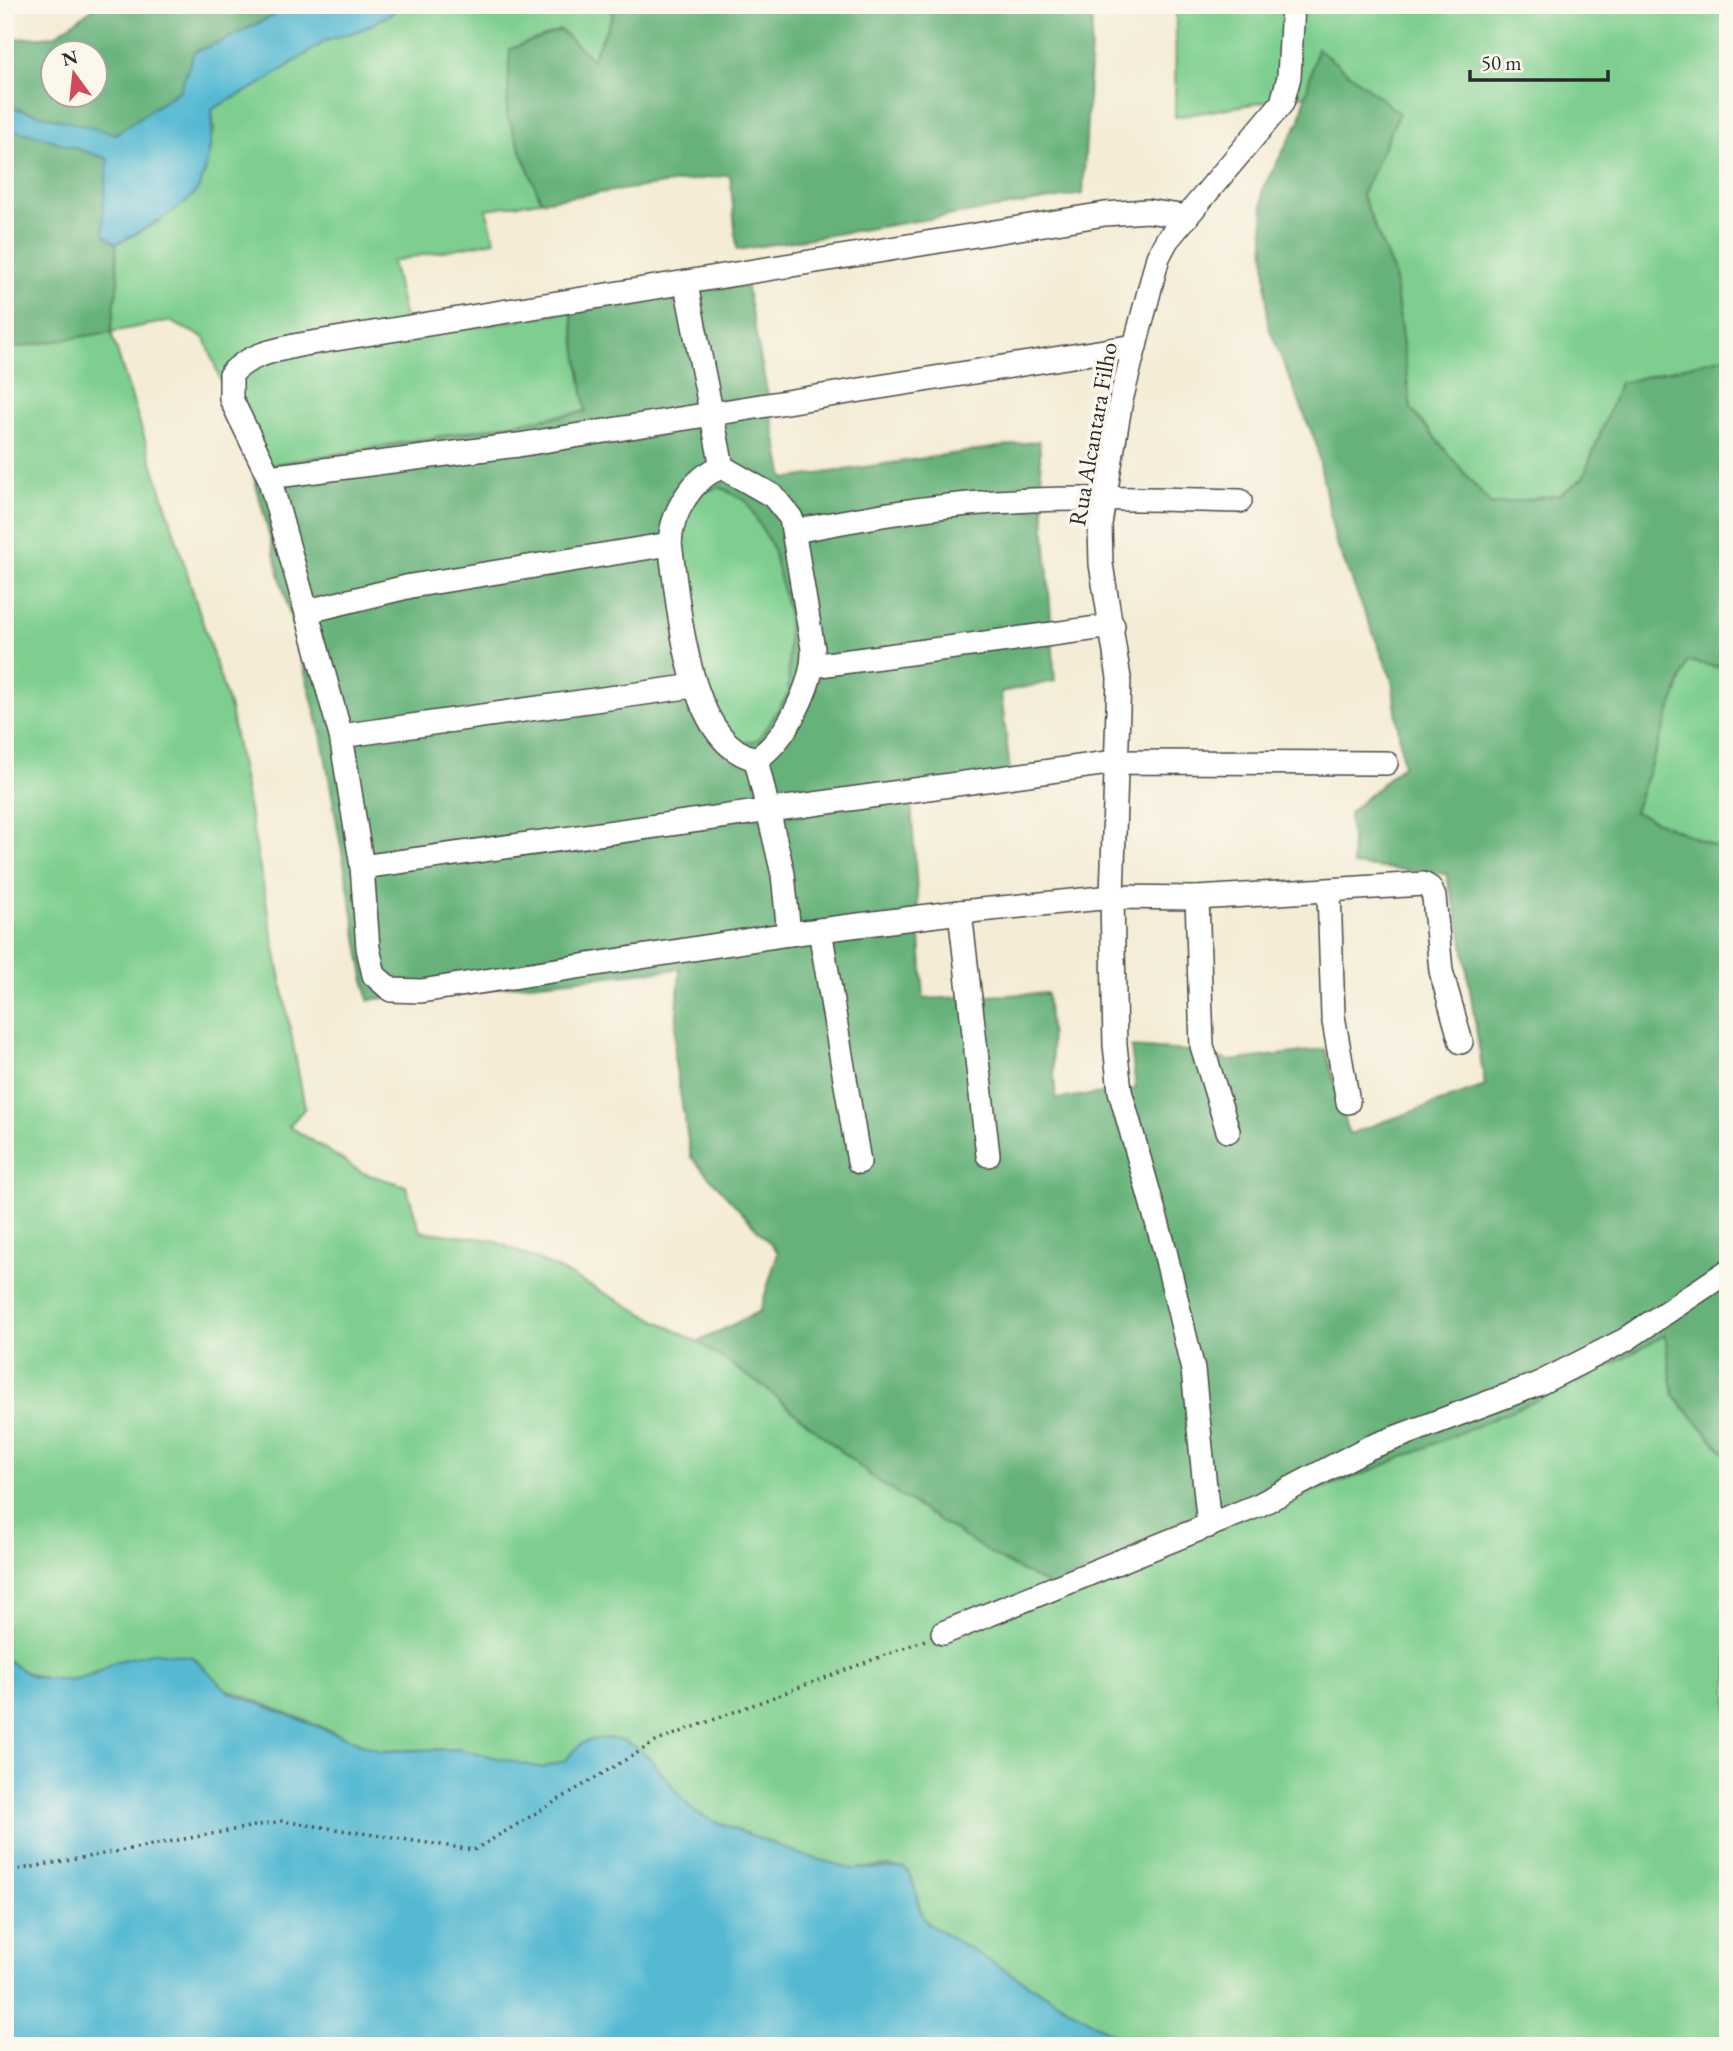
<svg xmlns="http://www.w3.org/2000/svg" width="1733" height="2051" font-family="'EB Garamond',serif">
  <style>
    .green { fill: #7ecf8f; stroke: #547d5d; stroke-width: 2 }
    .forest { fill: #66b27a; stroke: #486e52; stroke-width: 2; fill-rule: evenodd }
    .water { fill: #54b9d2; stroke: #40727e; stroke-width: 2 }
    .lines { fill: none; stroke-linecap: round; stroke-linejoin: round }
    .minor-casing { stroke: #494845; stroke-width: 26 }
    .path { stroke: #494845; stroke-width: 3.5; stroke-dasharray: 2 5; stroke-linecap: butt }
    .minor { stroke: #fff; stroke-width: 23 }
    .labels { text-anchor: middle; stroke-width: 7; stroke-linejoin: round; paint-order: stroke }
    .street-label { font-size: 24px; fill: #2b2b2b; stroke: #fbf7ec }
  </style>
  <rect width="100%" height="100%" fill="#fbf7ec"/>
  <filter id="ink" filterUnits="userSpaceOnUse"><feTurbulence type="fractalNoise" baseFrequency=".0143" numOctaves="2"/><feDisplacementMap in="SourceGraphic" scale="14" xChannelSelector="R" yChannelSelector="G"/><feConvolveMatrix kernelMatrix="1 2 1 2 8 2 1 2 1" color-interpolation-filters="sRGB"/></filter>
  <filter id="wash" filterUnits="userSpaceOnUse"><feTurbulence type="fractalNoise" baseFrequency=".00686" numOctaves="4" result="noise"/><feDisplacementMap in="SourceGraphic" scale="28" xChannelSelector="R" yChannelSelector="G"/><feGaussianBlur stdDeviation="1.57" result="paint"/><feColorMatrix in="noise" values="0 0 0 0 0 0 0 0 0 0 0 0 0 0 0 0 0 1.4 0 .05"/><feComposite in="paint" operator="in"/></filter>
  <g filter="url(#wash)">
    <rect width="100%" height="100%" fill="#f4ecd6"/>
    <g class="green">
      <path d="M 399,5 L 607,5 L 613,15 L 592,60 L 507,115 L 541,201 L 486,209 L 495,241 L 392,261 L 409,337 L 571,311 L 586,411 L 252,468 L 205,338 L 169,321 L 111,332 L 230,709 L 305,1108 L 289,1126 L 363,1173 L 406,1186 L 420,1231 L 492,1240 L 554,1267 L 698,1342 L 764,1387 L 876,1480 L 1001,1560 L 1059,1591 L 1209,1526 L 1363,1474 L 1577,1383 L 1665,1335 L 1674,1396 L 1728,1457 L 1728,2046 L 1132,2046 L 930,1925 L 922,1916 L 912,1879 L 890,1866 L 853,1869 L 806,1856 L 711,1820 L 693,1811 L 649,1758 L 565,1761 L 542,1768 L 445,1749 L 380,1751 L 222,1687 L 114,1662 C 77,1686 41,1687 5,1659 L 5,349 L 110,332 L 118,282 L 116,244 L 160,221 L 214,131 L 212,109 L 259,85 L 326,41 L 363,29 L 391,14 Z"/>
      <polygon points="1176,5 1728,5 1728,356 1620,383 1583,478 1559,495 1491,505 1411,409 1394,274 1362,195 1317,49 1306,95 1175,117"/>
      <polygon points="720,487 746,501 772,546 788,612 789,693 758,740 739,744 709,705 680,552 683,514 703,492"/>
      <polygon points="1688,661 1728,669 1728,852 1634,812"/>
    </g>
    <g class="forest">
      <path d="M 98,5 L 294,5 L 225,40 L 194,52 L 180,90 L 115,134 L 5,106 L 5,40 L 54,36 ZM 52,52 L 94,52 L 94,94 L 52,94 Z"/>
      <polygon points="607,5 1093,5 1083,194 737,250 730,175 541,201 507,115 510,49 560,30 592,59 613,15"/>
      <path d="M 1317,48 L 1399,113 L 1362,195 L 1394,274 L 1411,409 L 1491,505 L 1559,495 L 1583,478 L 1620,383 L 1728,356 L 1728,669 L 1688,661 L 1634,812 L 1728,852 L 1728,1457 L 1674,1396 L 1665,1335 L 1577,1383 L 1363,1474 L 1209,1526 L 1059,1591 L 1001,1560 L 876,1480 L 764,1387 L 698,1342 L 760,1311 L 778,1252 L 691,1157 L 674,1057 L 680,969 L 368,1000 L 322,738 L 252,469 L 586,412 L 571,311 L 746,284 L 784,479 L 1039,441 L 1055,681 L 1001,692 L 1012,789 L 911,800 L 924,999 L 1047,993 L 1056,1099 L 1136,1089 L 1131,1047 L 1188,1051 L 1231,1061 L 1325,1049 L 1349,1134 L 1485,1086 L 1460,925 L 1446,874 L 1353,865 L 1349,813 L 1403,765 L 1392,679 L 1335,540 L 1316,443 L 1268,325 L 1262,190 L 1300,120 ZM 720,487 L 746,501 L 772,546 L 788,612 L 789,693 L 758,740 L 739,744 L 709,705 L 680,552 L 683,514 L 703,492 Z"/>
      <polygon points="5,130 33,134 108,159 103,208 104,234 116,244 118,282 111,332 5,349"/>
    </g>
    <g class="water">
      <path d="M 294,5 L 399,5 L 391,14 L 363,29 L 326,41 L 259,85 L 212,109 C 213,131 209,169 198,189 C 186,208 137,233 116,244 L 104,234 L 103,208 L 108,159 L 33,134 L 5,130 L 5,106 L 116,134 L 180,90 L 194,52 L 225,40 Z"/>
      <path d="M 156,1652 L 193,1657 L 229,1692 L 380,1751 L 458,1749 L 542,1768 L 564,1761 L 581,1744 L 591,1740 L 607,1738 L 624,1741 L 636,1747 L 649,1758 L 693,1811 L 711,1820 L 806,1856 L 853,1869 L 904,1868 C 921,1883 912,1911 930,1925 L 1132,2046 L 5,2046 L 5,1659 L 33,1677 L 70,1680 L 94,1675 L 114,1662 Z"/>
    </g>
  </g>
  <g filter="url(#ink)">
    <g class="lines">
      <g class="minor-casing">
        <g id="minor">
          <path d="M 1187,217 L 1147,211 L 1105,214 L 299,345 C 273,351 250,354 231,374 L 231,399 L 269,477 L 341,736 L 362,867 L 368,948 L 374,975 L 391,990 L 421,991 L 789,934 L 960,912 L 1112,897 L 1197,898 L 1423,884 L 1430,888 L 1434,897 L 1441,971 L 1461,1042"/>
          <path d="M 686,285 L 722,467 C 692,477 671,514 670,544 C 679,602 686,744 756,759 L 783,874 L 789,934"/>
          <path d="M 722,467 L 773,496 L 791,518 L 813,649 C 814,683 786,741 756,759"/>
          <polyline points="269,477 518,445 1135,346"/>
          <path d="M 795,531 C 861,518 928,506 995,502 C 1077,497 1158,499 1240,501"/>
          <polyline points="308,611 411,586 670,544"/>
          <polyline points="812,666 1113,626"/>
          <polyline points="341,736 694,686"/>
          <polyline points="362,867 1115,762 1386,763"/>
          <polyline points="1329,891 1333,1016 1348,1102"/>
          <polyline points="1197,898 1202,1046 1228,1131"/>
          <polyline points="960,912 988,1155"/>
          <polyline points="820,930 859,1162"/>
          <polyline points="1209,1526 1193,1370 1164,1247 1120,1091 1115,1045 1112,897 1119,678 1101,564 1100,524 1121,400 1158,257 1167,240 1282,103 1289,77 1293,5"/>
          <polyline points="943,1633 1259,1505 1368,1448 1538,1384 1625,1340 1728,1271"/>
        </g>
      </g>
      <polyline class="path" points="5,1872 282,1821 474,1850 657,1741 925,1640"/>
      <use href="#minor" class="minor"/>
    </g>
  </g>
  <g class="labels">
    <g class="street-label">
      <text transform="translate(1093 434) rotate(-80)" y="8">Rua Alcantara Filho</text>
    </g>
  </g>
  <rect width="1733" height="2051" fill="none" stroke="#fbf7ec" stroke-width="28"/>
  <g transform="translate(74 74) rotate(345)"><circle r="33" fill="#fbf7ec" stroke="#a8a59f" stroke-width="2"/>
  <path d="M0-5L12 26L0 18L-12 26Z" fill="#d1495b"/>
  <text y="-10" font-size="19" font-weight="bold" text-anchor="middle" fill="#2b2b2b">N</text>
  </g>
  <path d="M1470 70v10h138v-10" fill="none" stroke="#2b2b2b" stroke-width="3.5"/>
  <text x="1481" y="70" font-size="21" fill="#2b2b2b" stroke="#fbf7ec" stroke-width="5" paint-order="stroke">50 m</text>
</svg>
